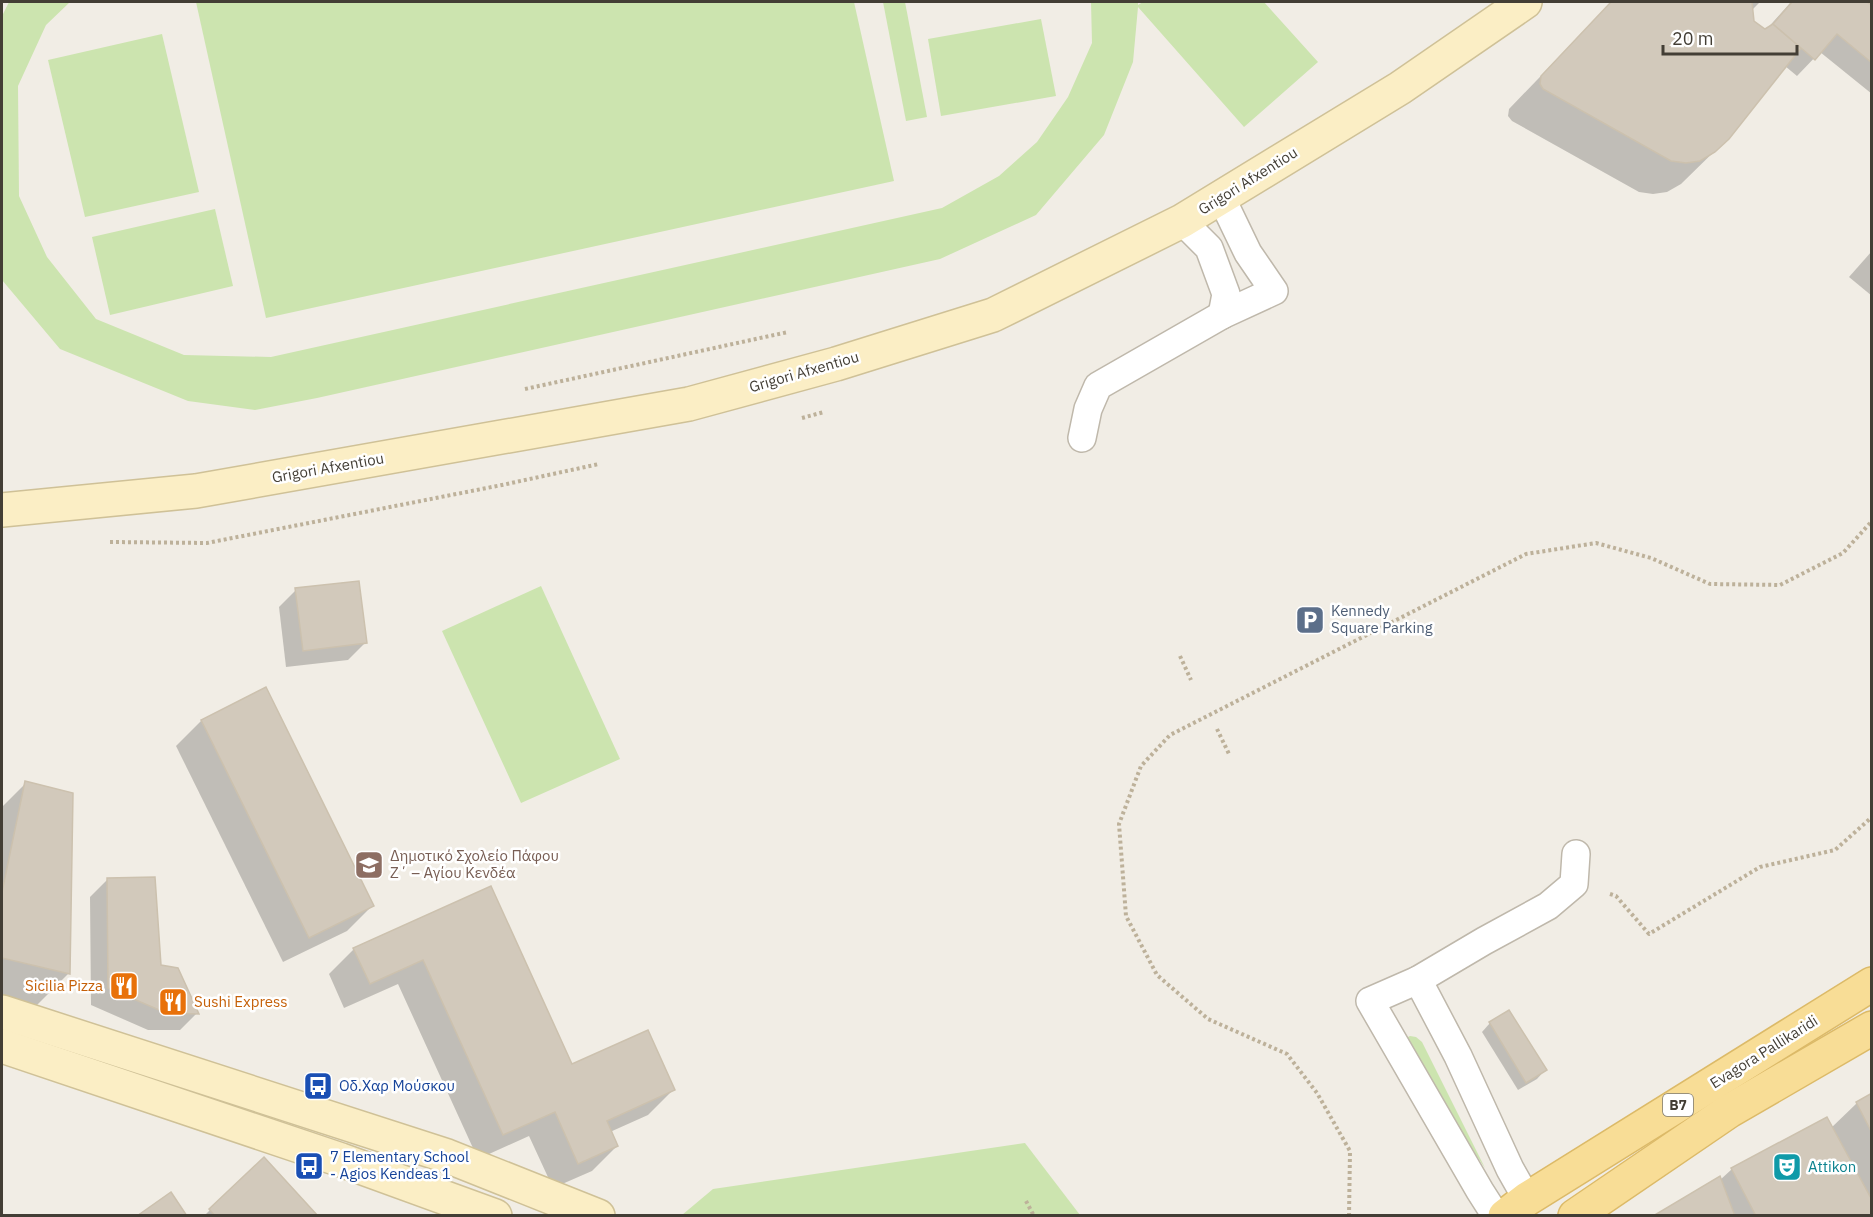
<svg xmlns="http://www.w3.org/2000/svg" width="1873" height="1217" font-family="'IBM Plex Sans',sans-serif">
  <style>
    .green { fill: #cce4af }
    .shadow { fill: #0003 }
    .building { fill: #d2c9bb; stroke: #ccc1ae; stroke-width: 1.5 }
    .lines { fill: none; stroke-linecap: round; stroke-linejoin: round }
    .lane-casing { stroke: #bfb8ab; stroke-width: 30 }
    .secondary-casing { stroke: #cfc197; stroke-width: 36 }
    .primary-casing { stroke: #dcba68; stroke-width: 36 }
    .path { stroke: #bdb19a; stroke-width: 4; stroke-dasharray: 3 3; stroke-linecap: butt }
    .lane { stroke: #fff; stroke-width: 27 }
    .secondary { stroke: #fbeec5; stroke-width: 33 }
    .primary { stroke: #f8dd96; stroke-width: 33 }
    .path-bridge { stroke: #bdb19a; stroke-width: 4; stroke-dasharray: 3 3; stroke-linecap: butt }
    .labels { text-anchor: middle; stroke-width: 5; stroke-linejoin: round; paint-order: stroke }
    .shield { fill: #fff; stroke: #7b7872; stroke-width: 1.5 }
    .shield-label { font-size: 14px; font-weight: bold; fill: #433e35 }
    .street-label { font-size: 15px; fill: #433e35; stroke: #fff }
    .service-label { font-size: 15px; fill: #4e5e75; stroke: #fff; text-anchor: start }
    .education-label { font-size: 15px; fill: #785e54; stroke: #fff; text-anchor: start }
    .food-label { font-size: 15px; fill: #c56008; stroke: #fff; text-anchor: end }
    .transit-label { font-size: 15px; fill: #164399; stroke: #fff; text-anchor: start }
    .culture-label { font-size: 15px; fill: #0d838f; stroke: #fff; text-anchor: start }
  </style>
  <rect width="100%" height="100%" fill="#f1ede5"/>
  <g class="green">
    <polygon points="9,2 70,2 46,25 18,86 19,196 47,257 96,319 184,355 271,357 942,208 999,176 1037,142 1068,97 1092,43 1091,2 1138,2 1138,5 1143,2 1264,2 1318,62 1244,127 1138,7 1133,62 1104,135 1036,215 940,259 317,398 255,410 188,401 60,349 2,280 2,16"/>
    <polygon points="196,2 854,2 894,181 266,318"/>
    <polygon points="883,2 905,2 927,117 906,121"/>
    <polygon points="1041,19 1056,96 941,116 928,39"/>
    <polygon points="162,34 199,192 85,217 48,60"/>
    <polygon points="215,209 233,286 110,315 92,237"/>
    <polygon points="541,586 620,759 521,803 442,631"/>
    <polygon points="1410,1036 1416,1037 1422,1042 1485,1168 1405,1053 1404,1039"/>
    <polygon points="1025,1143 1080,1215 682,1215 713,1189"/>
  </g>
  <g class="shadow">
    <polygon points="1612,2 1760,2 1752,10 1753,22 1765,31 1791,2 1865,2 1872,7 1872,94 1820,52 1797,76 1785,66 1728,138 1681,184 1667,192 1653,194 1639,192 1512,121 1508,116 1509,109"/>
    <polygon points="1872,251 1872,296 1849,277"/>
    <polygon points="296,590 366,642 348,660 286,667 279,607"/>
    <polygon points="266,689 372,906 347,931 283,962 176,746 201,721"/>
    <polygon points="26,783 69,973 37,1005 2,997 2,807"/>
    <polygon points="108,879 159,967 197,1013 180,1030 148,1030 91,1005 90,897"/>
    <polygon points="490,888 571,1066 673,1090 648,1115 610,1132 617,1146 592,1171 553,1188 529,1136 478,1159 398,984 344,1008 329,974 354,949"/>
    <polygon points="1490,1023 1545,1070 1537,1079 1518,1090 1482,1032"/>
    <polygon points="1872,1094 1872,1216 1656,1216 1720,1180 1732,1169 1831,1128 1857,1103"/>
    <polygon points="264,1159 316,1216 204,1216 210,1210"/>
  </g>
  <g class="building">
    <polygon points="1611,2 1752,2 1754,21 1765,29 1773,24 1801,48 1729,139 1715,152 1700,161 1686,163 1671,161 1543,89 1540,84 1541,76"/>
    <polygon points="1792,2 1867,2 1872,5 1872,63 1837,34 1815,60 1773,24"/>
    <polygon points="359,581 367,643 303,651 295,588"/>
    <polygon points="266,687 374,906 309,938 201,720"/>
    <polygon points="25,781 73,793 70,974 2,958 2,892"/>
    <polygon points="155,877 161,965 178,968 199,1014 166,1013 108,988 107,878"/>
    <polygon points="491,886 572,1064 648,1030 675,1090 607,1121 618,1146 578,1164 555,1112 503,1135 423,960 370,984 353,948"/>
    <polygon points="1509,1010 1547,1070 1526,1083 1489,1022"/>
    <polygon points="1872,1093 1872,1133 1856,1102"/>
    <polygon points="1827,1117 1872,1200 1872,1216 1756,1216 1731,1168"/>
    <polygon points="264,1157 318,1216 215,1216 209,1209"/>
    <polygon points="1720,1176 1735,1216 1653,1216"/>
    <polygon points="171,1192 187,1216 137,1216"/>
  </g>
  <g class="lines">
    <g class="lane-casing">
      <g id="lane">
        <polyline points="1182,221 1209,248 1226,294 1222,315"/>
        <polyline points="1082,438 1088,409 1098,386 1222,315 1274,291 1248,253 1221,197"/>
        <polyline points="1418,980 1458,1056 1510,1169 1527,1199"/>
        <polyline points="1496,1216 1480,1191 1370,1001 1418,980 1484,941 1548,906 1574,884 1576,854"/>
      </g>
    </g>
    <g class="secondary-casing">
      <g id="secondary">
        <polyline points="2,510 196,491 689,404 836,364 993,315 1182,221 1400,88 1525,2"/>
        <polyline points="2,1012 447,1156 598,1216"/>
        <polyline points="2,1046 341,1160 495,1216"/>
      </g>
    </g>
    <g class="primary-casing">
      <g id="primary">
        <polyline points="1505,1216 1527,1199 1872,984"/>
        <polyline points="1575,1216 1729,1111 1872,1028"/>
      </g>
    </g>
    <g class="path">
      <polyline points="525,389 788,332"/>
      <polyline points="802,418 824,412"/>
      <polyline points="110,542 207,543 502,485 599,464"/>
      <polyline points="1180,656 1191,680"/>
      <polyline points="1217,729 1229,754"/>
      <polyline points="1610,894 1616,896 1649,934 1760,867 1835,850 1872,817"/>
      <polyline points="1026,1201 1034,1216"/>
    </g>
    <use href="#lane" class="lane"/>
    <use href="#secondary" class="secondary"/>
    <use href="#primary" class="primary"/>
    <polyline class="path-bridge" points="1349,1216 1350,1151 1317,1093 1287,1054 1208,1019 1157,975 1126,916 1119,824 1141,766 1170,735 1526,554 1596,543 1651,558 1710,584 1780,585 1843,553 1872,521"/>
  </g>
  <defs>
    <g id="parking-square" transform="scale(1.5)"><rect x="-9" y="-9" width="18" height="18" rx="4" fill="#5c6f8a" stroke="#fff"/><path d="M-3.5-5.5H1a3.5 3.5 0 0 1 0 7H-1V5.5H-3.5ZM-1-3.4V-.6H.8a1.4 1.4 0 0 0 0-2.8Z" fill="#fff"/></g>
    <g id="school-square" transform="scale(1.5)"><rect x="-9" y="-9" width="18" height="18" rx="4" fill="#8d6e63" stroke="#fff"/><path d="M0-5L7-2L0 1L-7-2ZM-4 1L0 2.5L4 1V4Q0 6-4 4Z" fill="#fff"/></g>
    <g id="restaurant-square" transform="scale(1.5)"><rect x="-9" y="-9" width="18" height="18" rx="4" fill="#e8710a" stroke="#fff"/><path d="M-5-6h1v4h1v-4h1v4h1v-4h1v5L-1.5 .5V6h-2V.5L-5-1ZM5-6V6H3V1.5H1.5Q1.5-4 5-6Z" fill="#fff"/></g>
    <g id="bus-square" transform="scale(1.5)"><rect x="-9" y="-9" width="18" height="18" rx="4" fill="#1a4fb4" stroke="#fff"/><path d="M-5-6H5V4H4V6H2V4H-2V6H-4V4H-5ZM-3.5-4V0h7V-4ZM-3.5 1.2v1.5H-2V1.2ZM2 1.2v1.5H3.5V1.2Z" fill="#fff"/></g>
    <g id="theatre-square" transform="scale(1.5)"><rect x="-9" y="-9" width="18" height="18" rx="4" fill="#0f9aa8" stroke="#fff"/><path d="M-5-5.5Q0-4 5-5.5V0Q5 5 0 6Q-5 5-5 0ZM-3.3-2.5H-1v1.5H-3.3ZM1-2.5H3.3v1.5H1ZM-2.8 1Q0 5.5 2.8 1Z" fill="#fff"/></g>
  </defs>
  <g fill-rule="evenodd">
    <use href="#parking-square" x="1310" y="620"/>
    <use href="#school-square" x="369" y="865"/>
    <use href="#restaurant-square" x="124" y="986"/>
    <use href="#restaurant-square" x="173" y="1002"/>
    <use href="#bus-square" x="318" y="1086"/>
    <use href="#bus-square" x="309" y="1166"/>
    <use href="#theatre-square" x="1787" y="1167"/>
  </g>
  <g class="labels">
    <rect class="shield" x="1663" y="1094" width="30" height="22" rx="4.5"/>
    <g class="shield-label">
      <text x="1678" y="1110">B7</text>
    </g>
    <g class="street-label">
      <text transform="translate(1248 181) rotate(-32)" y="5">Grigori Afxentiou</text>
      <text transform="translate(804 372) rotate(-16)" y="5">Grigori Afxentiou</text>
      <text transform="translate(328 468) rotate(-10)" y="5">Grigori Afxentiou</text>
      <text transform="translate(1764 1052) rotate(-32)" y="5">Evagora Pallikaridi</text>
    </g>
    <g class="service-label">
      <text x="1331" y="616">Kennedy<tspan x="1331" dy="17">Square Parking</tspan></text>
    </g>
    <g class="education-label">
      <text x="390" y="861">Δημοτικό Σχολείο Πάφου<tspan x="390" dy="17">Ζ΄ – Αγίου Κενδέα</tspan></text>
    </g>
    <g class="food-label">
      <text x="103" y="991">Sicilia Pizza</text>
      <text x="194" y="1007" text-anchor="start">Sushi Express</text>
    </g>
    <g class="transit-label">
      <text x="339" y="1091">Οδ.Χαρ Μούσκου</text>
      <text x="330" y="1162">7 Elementary School<tspan x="330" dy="17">- Agios Kendeas 1</tspan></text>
    </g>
    <g class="culture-label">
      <text x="1808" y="1172">Attikon</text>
    </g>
  </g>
  <rect width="1873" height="1217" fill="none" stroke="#433e35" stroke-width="6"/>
  <path d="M1663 45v9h134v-9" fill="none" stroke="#433e35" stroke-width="3"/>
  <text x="1672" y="45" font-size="18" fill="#433e35" stroke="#ffffff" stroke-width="4.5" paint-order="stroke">20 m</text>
</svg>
